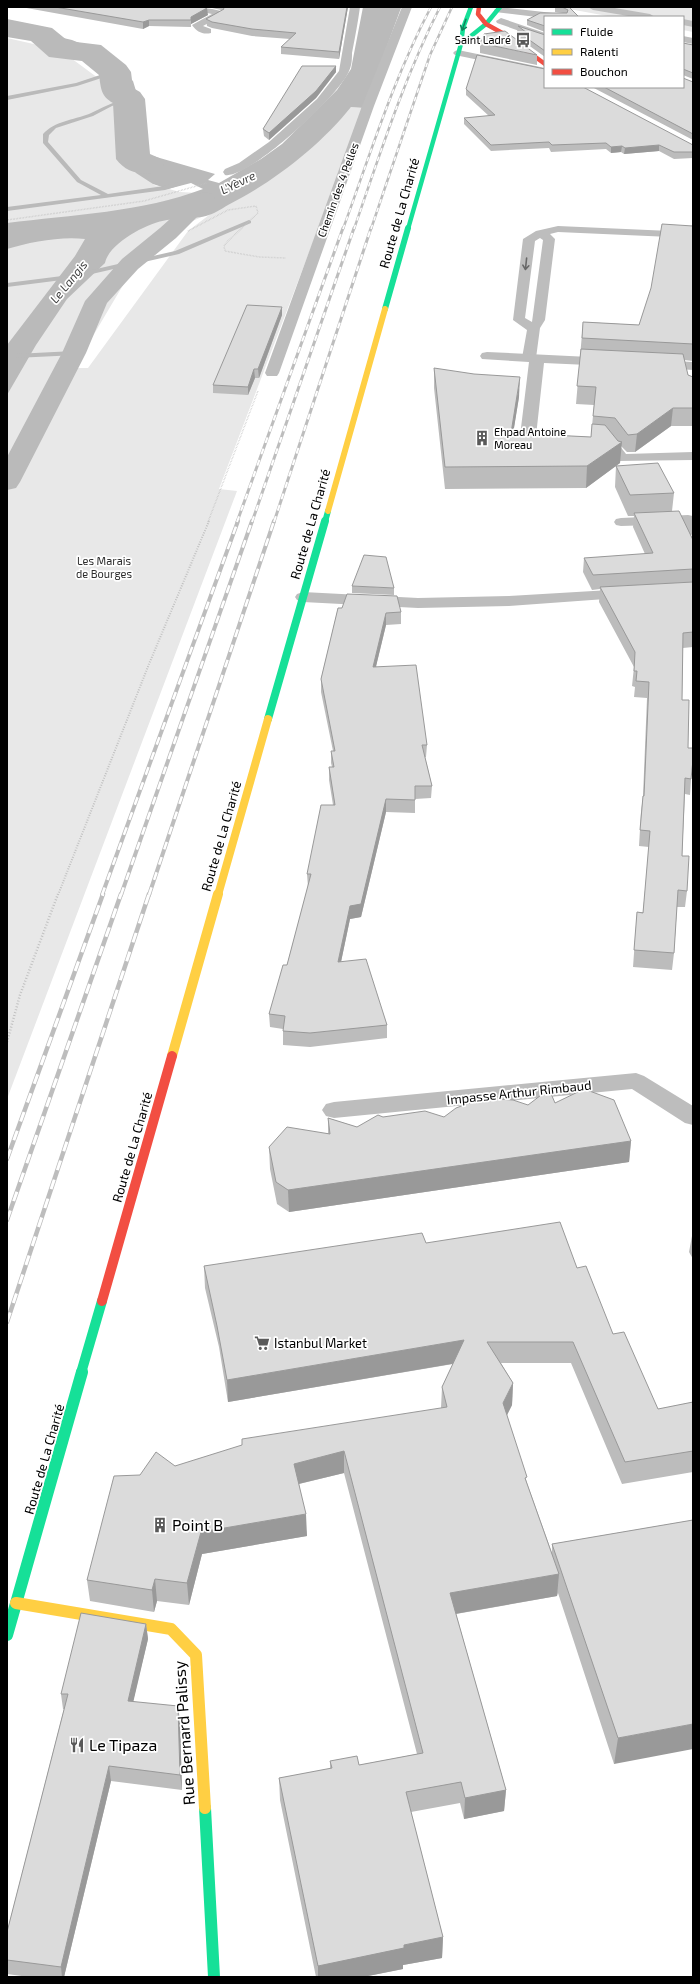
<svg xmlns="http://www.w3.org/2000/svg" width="700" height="1984" font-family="'Exo 2',sans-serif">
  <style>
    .green { fill: #e8e8e8; fill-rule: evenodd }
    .water { fill: #bababa }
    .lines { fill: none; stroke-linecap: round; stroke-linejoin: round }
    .stream { fill: #bababa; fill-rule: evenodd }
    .canal { fill: #bababa; fill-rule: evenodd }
    .river { fill: #bababa; fill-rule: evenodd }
    .path-far2 { stroke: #c2c2c2; stroke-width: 1.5; stroke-dasharray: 0.5 1; stroke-linecap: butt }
    .path-far1 { stroke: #c2c2c2; stroke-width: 2; stroke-dasharray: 1 1.5; stroke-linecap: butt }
    .path { stroke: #c2c2c2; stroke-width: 2.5; stroke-dasharray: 1 2; stroke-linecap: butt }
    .lane { fill: #bdbdbd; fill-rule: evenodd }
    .street { fill: #bdbdbd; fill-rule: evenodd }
    .fast-far4 { stroke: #16e098; stroke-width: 4.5 }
    .fast-far3 { stroke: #16e098; stroke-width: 6 }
    .fast-far2 { stroke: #16e098; stroke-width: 8 }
    .fast-far1 { stroke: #16e098; stroke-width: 10 }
    .fast { stroke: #16e098; stroke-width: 12 }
    .slow-far3 { stroke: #ffcf43; stroke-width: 6 }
    .slow-far2 { stroke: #ffcf43; stroke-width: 8 }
    .slow-far1 { stroke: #ffcf43; stroke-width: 10 }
    .slow { stroke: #ffcf43; stroke-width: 12 }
    .jam-far1 { stroke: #f24e42; stroke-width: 4.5 }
    .jam { stroke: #f24e42; stroke-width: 10 }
    .rail-far3-casing { stroke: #bdbdbd; stroke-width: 2.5 }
    .rail-far2-casing { stroke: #bdbdbd; stroke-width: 3 }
    .rail-far1-casing { stroke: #bdbdbd; stroke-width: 4 }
    .rail-casing { stroke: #bdbdbd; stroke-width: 4.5 }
    .rail-far3 { stroke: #fff; stroke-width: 1.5; stroke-dasharray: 4.5; stroke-linecap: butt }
    .rail-far2 { stroke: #fff; stroke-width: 2; stroke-dasharray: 6; stroke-linecap: butt }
    .rail-far1 { stroke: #fff; stroke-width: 2.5; stroke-dasharray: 8; stroke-linecap: butt }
    .rail { stroke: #fff; stroke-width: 3; stroke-dasharray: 10; stroke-linecap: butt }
    .wall { fill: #bcbcbc }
    .shaded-wall { fill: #999 }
    .building { fill: #dbdbdb; stroke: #999 }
    .oneway { stroke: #0d865b }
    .oneway2 { stroke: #686868 }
    .labels { text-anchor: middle; stroke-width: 3.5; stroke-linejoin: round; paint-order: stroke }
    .far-poi-label { font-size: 11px; fill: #000; stroke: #fff; text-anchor: end }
    .far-street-label { font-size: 11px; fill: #000; stroke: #fff }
    .far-park-label { font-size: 11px; fill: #2c2c2c; stroke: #fff }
    .far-water-label { font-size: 12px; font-style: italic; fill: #3d3d3d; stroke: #fff }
    .street-label { font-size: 13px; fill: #000; stroke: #fff }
    .poi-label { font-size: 13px; fill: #000; stroke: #fff; text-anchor: start }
    .near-poi-label { font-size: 16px; fill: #000; stroke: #fff; text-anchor: start }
    .near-street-label { font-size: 16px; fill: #000; stroke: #fff }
  </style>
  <rect width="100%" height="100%" fill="#fff"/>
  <g class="green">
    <polygon points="558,7 693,7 693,32 683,30 683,17 613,17"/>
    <path d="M 7,38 L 60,50 L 117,92 L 133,159 L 154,185 L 180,192 L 235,195 L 351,107 L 364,108 L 219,489 L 237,491 L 7,1099 ZM 213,212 L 188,231 L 88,368 L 74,368 L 132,270 L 179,227 Z"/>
  </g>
  <path class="water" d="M 363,7 L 401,8 L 364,108 L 351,107 C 320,146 272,183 228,205 C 221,209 214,214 206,216 C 194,219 180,218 167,220 C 147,223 109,243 105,263 L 67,299 L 36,345 L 7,395 L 7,345 L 75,256 L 85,239 C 61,236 30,242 7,249 L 7,223 C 71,215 143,212 203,189 L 191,183 L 168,189 L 153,184 L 136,173 L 117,150 L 120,145 L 122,129 L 118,123 L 119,97 L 118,88 L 84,54 L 59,44 L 7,30 L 7,25 L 72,40 L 99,51 L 133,81 L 136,91 L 134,99 L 138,104 L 140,146 L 146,154 L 215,174 L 208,180 L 219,183 L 261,159 L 282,144 L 337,90 L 351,69 Z"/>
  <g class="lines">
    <g class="stream">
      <polygon points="115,70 117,73 77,86 7,100 7,96 76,83"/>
      <path d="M 127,98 L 132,99 L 112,106 L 93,116 L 56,128 L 49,135 L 48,142 L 81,180 L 108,194 L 164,186 L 179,182 L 182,184 L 181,185 L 165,190 L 7,211 L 7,207 L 101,195 L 77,182 L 43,143 L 43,134 C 55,121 73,120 89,114 C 102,108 113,102 127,98 Z"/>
      <polygon points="249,220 251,221 251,223 179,254 70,279 7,287 7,283 70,275 175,251"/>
      <polygon points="74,351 78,353 77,355 15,358 11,356 15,354"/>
    </g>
    <polygon class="canal" points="205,192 212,194 215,198 212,202 176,238 138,269 107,303 86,353 20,482 16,488 7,490 7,457 62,353 85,301 122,259 160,228 198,194"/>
    <path class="river" d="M 7,19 L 52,28 L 68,41 L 101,45 L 126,65 L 131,72 L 133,88 L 140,92 L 145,99 L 150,154 L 159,158 L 164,165 L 159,172 C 143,176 126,173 116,159 L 113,103 C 101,96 101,89 99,75 L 82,61 L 49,57 L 31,41 L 7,37 Z"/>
    <g class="path-far2">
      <polyline points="7,220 144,201 207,183"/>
      <polyline points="188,231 228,210 256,206 258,213 228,241 224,246 225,251 259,257 286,258"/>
      <polyline points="208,522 258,391"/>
    </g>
    <polyline class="path-far1" points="58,895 149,664 209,521"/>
    <polyline class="path" points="7,1042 20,995 58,894"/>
    <g class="lane">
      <path d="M 185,7 C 198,7 209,8 221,11 L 223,15 L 203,26 L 211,29 L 211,33 C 203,35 197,32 192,25 L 212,14 L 187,9 Z"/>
      <polygon points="588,7 609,7 650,14 655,17 634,17 593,10"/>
      <polygon points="683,19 693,21 693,27 683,25"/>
      <polygon points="458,50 545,68 545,74 455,55 453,53 455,51"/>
      <path d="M 558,226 L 693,232 L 693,238 L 558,232 L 550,234 L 555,239 L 545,320 L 540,328 L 536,358 L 529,362 L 522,358 L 527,330 L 513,320 L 523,239 L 536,231 ZM 540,238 L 543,240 L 532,322 L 525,318 L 535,241 Z"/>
      <polygon points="600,436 613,437 626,454 693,452 693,460 617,461 604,444 595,443 593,440 595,437"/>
      <polygon points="688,515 693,516 693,535 688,534 683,524 621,526 616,525 614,522 616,519 621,518"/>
      <polygon points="627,589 633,591 635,594 633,597 509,606 418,608 303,602 297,600 295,597 297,594 303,592 418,598 509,596"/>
    </g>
    <g class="street">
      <path d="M 350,7 L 360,7 C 358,22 355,37 352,53 C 352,58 352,65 349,71 C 341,94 248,180 225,175 L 223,172 L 225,169 L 239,163 L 269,142 L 317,99 L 339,71 Z"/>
      <polygon points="402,7 412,7 374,106 279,373 277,376 267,376 265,373 362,106"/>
      <polygon points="499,7 562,14 567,17 545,18 495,12 494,10"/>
      <polygon points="501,18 545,33 545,40 497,23 496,21"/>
      <polygon points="683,36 693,38 693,44 683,42"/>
      <polygon points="487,352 610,358 615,359 617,362 615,365 610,366 544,363 536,436 533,439 523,439 520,436 529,362 482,359 480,356 482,353"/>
      <polygon points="656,360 693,362 693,370 651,367 649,364 651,361"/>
      <polygon points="636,1073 644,1076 693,1106 693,1125 685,1123 632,1089 334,1118 326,1116 322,1110 326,1104 334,1102"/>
    </g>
    <g class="fast-far4">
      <polyline points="461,44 486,24 500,7"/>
      <polyline points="408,229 461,44 463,28 471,7"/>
    </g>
    <g class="fast-far3">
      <polyline points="385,309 408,228"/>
      <polyline points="325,522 328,511"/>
    </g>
    <polyline class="fast-far2" points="268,719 325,521"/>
    <polyline class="fast-far1" points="81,1373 102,1301"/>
    <g class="fast">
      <polyline points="7,1635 82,1372"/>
      <polyline points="205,1808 214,1977"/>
    </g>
    <polyline class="slow-far3" points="328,511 385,309"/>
    <polyline class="slow-far2" points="218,895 268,719"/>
    <polyline class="slow-far1" points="172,1056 218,894"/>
    <polyline class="slow" points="16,1603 171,1629 196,1655 205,1808"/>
    <polyline class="jam-far1" points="479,7 478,14 486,24 504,34 545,64"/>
    <polyline class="jam" points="102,1301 172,1056"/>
    <g class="rail-far3-casing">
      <g id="rail-far3">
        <path d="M 343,229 C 370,155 394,77 431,7"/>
        <path d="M 354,229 C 380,154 404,78 440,7"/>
        <polyline points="371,229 430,55 452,7"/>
      </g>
    </g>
    <g class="rail-far2-casing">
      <g id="rail-far2">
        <polyline points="237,522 343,228"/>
        <polyline points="252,522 354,228"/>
        <polyline points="274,522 371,228"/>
      </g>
    </g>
    <g class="rail-far1-casing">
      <g id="rail-far1">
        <polyline points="102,895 238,521"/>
        <polyline points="121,895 252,521"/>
        <polyline points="149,895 274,521"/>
      </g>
    </g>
    <g class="rail-casing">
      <g id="rail">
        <polyline points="7,1159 103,894"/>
        <polyline points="7,1220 121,894"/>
        <polyline points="7,1322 149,894"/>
      </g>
    </g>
    <use href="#rail-far3" class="rail-far3"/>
    <use href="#rail-far2" class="rail-far2"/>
    <use href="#rail-far1" class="rail-far1"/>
    <use href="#rail" class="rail"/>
  </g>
  <g class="wall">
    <polygon points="21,7 201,7 208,15 191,24 191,27 149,26 143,29"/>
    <polygon points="202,7 348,7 339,59 281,54 281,47 290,39 252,36 212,28 207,26 206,19 222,10 221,10 212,8"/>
    <polygon points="555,7 569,7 579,17 545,17 545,32 527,25 527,20 563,13 555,12"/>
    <polygon points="518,26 545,35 545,57 520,39 521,34 517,32"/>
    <polygon points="480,43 537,55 537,65 480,53"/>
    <polygon points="683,43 693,45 693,79 683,75"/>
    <polygon points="336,66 336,72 316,98 269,140 264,136 263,129"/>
    <polygon points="693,82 693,140 592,87 683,87"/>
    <polygon points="466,89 693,145 693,158 674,159 659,151 624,154 621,152 611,153 606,149 551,152 549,148 491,151 464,124 464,118 489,116 466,95"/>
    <polygon points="693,226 693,361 684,360 688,375 693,377 693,426 671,426 635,452 627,452 621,446 620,463 586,488 445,489 434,388 434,368 519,397 513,433 591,437 594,405 576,404 583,322 639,325"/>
    <polygon points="282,307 282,315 259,378 255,378 248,395 213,393 213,385"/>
    <polygon points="616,466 674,493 672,511 693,540 693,647 683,648 682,700 691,779 690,795 685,794 682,856 687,891 685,907 677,907 674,953 672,970 633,967 637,912 643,912 649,847 639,846 641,812 643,796 647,698 634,697 635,687 632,686 634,667 599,602 600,589 592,590 583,572 584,558 645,554 633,527 634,516 628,516 615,487"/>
    <polygon points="352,586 394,588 394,595 352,593"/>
    <polygon points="338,608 401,612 401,624 386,625 376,666 427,745 426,757 425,757 432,786 431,798 415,799 415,813 386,812 361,917 350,919 341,962 387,1025 387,1038 310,1047 283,1045 283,1029 270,1027 269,1014 287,965 308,887 307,874 333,805 329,780 329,767 332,767 331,763 331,751 333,751 321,692 321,679"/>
    <polygon points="555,1103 631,1141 629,1162 289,1212 277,1204 270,1169 269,1147 328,1133 328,1118 357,1127 383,1117 444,1117 528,1105"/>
    <polygon points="692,1236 693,1236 693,1259 689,1252"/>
    <polygon points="426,1243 577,1268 613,1334 658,1409 693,1402 693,1472 622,1484 571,1363 501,1363 513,1383 512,1405 507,1415 527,1483 552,1553 552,1544 693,1520 614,1764 558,1593 557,1596 456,1614 506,1790 504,1811 464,1819 460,1803 411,1812 443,1937 442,1958 403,1965 403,1969 363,1977 316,1977 280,1800 279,1778 330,1769 330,1761 359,1765 417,1754 344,1473 299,1484 307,1536 202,1554 189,1605 157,1601 154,1612 90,1601 87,1580 140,1475 175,1466 441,1408 442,1387 453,1364 228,1402 219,1347 205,1288 204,1266"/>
    <polygon points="146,1624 148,1639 133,1701 180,1721 182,1790 111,1781 64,1977 29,1977 7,1974 7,1932 64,1709 63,1709 61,1694"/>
  </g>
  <g class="shaded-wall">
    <polygon points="347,7 348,7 339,59 339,52"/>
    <polygon points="207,8 208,15 191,24 191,17"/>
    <polygon points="149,20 149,26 143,29 143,22"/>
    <polygon points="336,66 336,72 316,98 269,140 269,133"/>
    <polygon points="659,145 659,151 624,154 625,148"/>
    <polygon points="622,146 621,152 611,153 611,147"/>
    <polygon points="282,307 282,315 259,378 258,369"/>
    <polygon points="254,369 255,378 248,395 248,387"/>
    <polygon points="520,377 519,397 510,453 511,433"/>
    <polygon points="673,408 671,426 635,452 637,434"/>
    <polygon points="622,442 620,463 586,488 587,466"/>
    <polygon points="386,613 386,625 373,679 373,667"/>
    <polygon points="386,799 386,812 361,917 350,919 338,976 338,962 350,906"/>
    <polygon points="631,1141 629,1162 289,1212 288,1190"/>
    <polygon points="464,1340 463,1362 228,1402 227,1380"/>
    <polygon points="513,1383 512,1405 502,1425 503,1403"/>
    <polygon points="344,1451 344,1473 294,1485 294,1464"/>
    <polygon points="306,1514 307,1536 202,1554 189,1605 187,1583 201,1532"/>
    <polygon points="559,1574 557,1596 449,1615 450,1593"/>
    <polygon points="155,1579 157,1601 154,1612 152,1590"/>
    <polygon points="146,1624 148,1639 130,1716 128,1701"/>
    <polygon points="178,1706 180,1721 182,1790 180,1775"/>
    <polygon points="693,1724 693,1749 614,1764 618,1738"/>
    <polygon points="109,1766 111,1781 64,1977 62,1977 61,1967"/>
    <polygon points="506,1790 504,1811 464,1819 465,1798"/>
    <polygon points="443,1937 442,1958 403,1965 403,1969 363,1977 318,1977 318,1966 404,1945"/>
  </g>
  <g class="building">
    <polygon points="55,7 201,7 207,8 191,17 191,20 149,20 143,22"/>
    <polygon points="223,7 347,7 339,52 281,47 296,33 252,29 212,22 206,19 224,9"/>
    <polygon points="562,7 569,7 579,17 545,17 545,26 527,20 540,13 567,13 568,10"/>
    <polygon points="518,26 545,35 545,51 521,34 527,33"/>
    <polygon points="505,31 537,55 480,43 484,34"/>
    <polygon points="683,43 693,45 693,73 683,69"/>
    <polygon points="477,55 545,69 545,87 583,87 693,145 693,152 674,152 659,145 625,148 622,146 611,147 606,143 552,145 549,142 491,145 464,118 495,115 466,89"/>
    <polygon points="302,66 336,66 316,91 269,133 263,129"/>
    <polygon points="683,78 693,82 693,134 604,87 683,87"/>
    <polygon points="662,224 693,226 693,344 582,338 583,322 639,325 651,288"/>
    <polygon points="247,305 282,307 258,369 254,369 248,387 213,385"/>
    <polygon points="581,349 683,354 688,375 693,377 693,408 673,408 637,434 628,435 615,418 593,416 596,387 577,386"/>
    <polygon points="434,368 474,374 520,377 511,433 591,437 592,424 605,425 618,441 622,442 587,466 445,467"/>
    <polygon points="658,463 674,493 630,495 616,466"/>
    <polygon points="679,511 693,540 693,569 593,575 584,558 653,553 634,513"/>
    <polygon points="364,555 386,557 394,588 352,586"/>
    <polygon points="693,582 693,632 683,633 682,700 689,700 688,748 693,748 693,760 691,779 685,778 682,856 689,856 687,891 678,890 674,953 634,950 637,912 643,913 650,831 640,830 643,796 644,796 649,682 636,681 637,671 634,671 635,652 600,587"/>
    <polygon points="347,594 397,596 401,612 386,613 373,667 416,665 427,745 422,745 432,786 415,786 415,800 386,799 361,904 350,906 338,962 366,959 387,1025 310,1033 283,1031 285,1016 269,1014 283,965 287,965 311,874 307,874 321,805 335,805 329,767 334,767 331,751 335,751 321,679 338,608 342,608"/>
    <polygon points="549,1089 555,1103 584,1089 614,1100 631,1141 288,1190 276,1182 269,1147 287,1127 330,1134 328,1118 357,1127 378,1115 383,1117 425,1111 444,1117 456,1108 483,1098 513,1100 528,1105"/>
    <polygon points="560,1222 577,1268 586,1266 613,1334 624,1332 658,1409 693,1402 693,1451 625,1462 573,1342 487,1342 513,1383 503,1403 527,1477 525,1478 559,1574 450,1593 506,1790 465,1798 461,1782 406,1792 443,1937 404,1945 404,1948 318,1966 279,1778 332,1768 330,1761 357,1756 359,1765 423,1753 344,1451 294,1464 306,1514 201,1532 187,1583 155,1579 152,1590 87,1580 114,1476 140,1475 156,1452 175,1466 242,1445 242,1439 447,1407 442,1387 464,1340 227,1380 217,1326 204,1266 422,1233 426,1243"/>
    <polygon points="693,1520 693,1724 618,1738 552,1544"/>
    <polygon points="81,1613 146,1624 128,1701 178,1706 180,1775 109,1766 61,1967 7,1960 7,1932 68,1694 61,1694"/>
  </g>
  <defs><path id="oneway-shaft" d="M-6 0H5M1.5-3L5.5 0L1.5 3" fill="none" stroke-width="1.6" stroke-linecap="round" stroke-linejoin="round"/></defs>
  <use class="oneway" href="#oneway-shaft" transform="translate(464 25) rotate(109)"/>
  <use class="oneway2" href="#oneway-shaft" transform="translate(526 264) rotate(96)"/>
  <defs>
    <g id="bus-bare" transform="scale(1.2)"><path d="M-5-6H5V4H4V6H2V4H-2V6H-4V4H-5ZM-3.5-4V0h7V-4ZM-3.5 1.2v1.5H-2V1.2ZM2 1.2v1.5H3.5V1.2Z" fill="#595959" stroke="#fff" stroke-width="2.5" paint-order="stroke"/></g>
    <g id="building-bare" transform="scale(1.2)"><path d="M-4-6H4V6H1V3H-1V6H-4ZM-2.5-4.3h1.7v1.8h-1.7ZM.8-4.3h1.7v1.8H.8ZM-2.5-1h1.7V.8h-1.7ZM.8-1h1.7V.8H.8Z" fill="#595959" stroke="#fff" stroke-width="2.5" paint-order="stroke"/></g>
    <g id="supermarket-bare" transform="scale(1.2)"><path d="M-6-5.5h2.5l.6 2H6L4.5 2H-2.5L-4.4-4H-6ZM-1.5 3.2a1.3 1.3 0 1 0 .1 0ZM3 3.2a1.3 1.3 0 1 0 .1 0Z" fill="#595959" stroke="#fff" stroke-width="2.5" paint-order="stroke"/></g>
    <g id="restaurant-bare" transform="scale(1.2)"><path d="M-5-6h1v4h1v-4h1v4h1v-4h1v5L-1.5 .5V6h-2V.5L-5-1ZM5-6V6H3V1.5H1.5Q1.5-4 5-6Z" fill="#595959" stroke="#fff" stroke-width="2.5" paint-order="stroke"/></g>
  </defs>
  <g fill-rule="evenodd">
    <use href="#bus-bare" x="523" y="40"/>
    <use href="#building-bare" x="482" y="438"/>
    <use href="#supermarket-bare" x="262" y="1343"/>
    <use href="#building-bare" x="160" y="1525"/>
    <use href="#restaurant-bare" x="77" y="1745"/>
  </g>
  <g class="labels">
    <g class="far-poi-label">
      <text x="511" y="44">Saint Ladré</text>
      <text x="494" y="436" text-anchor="start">Ehpad Antoine<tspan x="494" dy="13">Moreau</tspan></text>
    </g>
    <g class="far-street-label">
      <text transform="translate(338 190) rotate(-70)" y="4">Chemin des 4 Pelles</text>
    </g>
    <g class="far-park-label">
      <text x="104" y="565">Les Marais<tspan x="104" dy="13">de Bourges</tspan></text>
    </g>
    <g class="far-water-label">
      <text transform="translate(238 183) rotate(-26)" y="4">L'Yèvre</text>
      <text transform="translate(69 282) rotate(-51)" y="4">Le Langis</text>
    </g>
    <g class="street-label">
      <text transform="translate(399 213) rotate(-74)" y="5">Route de La Charité</text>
      <text transform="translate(310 524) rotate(-74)" y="5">Route de La Charité</text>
      <text transform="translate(221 836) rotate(-74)" y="5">Route de La Charité</text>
      <text transform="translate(519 1092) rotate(-6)" y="5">Impasse Arthur Rimbaud</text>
      <text transform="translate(132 1147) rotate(-74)" y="5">Route de La Charité</text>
      <text transform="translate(44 1459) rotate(-74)" y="5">Route de La Charité</text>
    </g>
    <g class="poi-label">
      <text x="274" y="1348">Istanbul Market</text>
    </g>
    <g class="near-poi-label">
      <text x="172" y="1531">Point B</text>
      <text x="89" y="1751">Le Tipaza</text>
    </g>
    <g class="near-street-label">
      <text transform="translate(184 1733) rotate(-94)" y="6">Rue Bernard Palissy</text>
    </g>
  </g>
  <rect width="700" height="1984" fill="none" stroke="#000000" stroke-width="16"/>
  <rect x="544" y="16" width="140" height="72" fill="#ffffff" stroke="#999999"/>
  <rect x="552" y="29" width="20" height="6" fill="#16e098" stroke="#999999"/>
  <text x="580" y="36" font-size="12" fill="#000000">Fluide</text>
  <rect x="552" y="49" width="20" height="6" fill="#ffcf43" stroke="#999999"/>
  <text x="580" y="56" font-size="12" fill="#000000">Ralenti</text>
  <rect x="552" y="69" width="20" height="6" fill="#f24e42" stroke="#999999"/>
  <text x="580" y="76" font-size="12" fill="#000000">Bouchon</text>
</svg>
